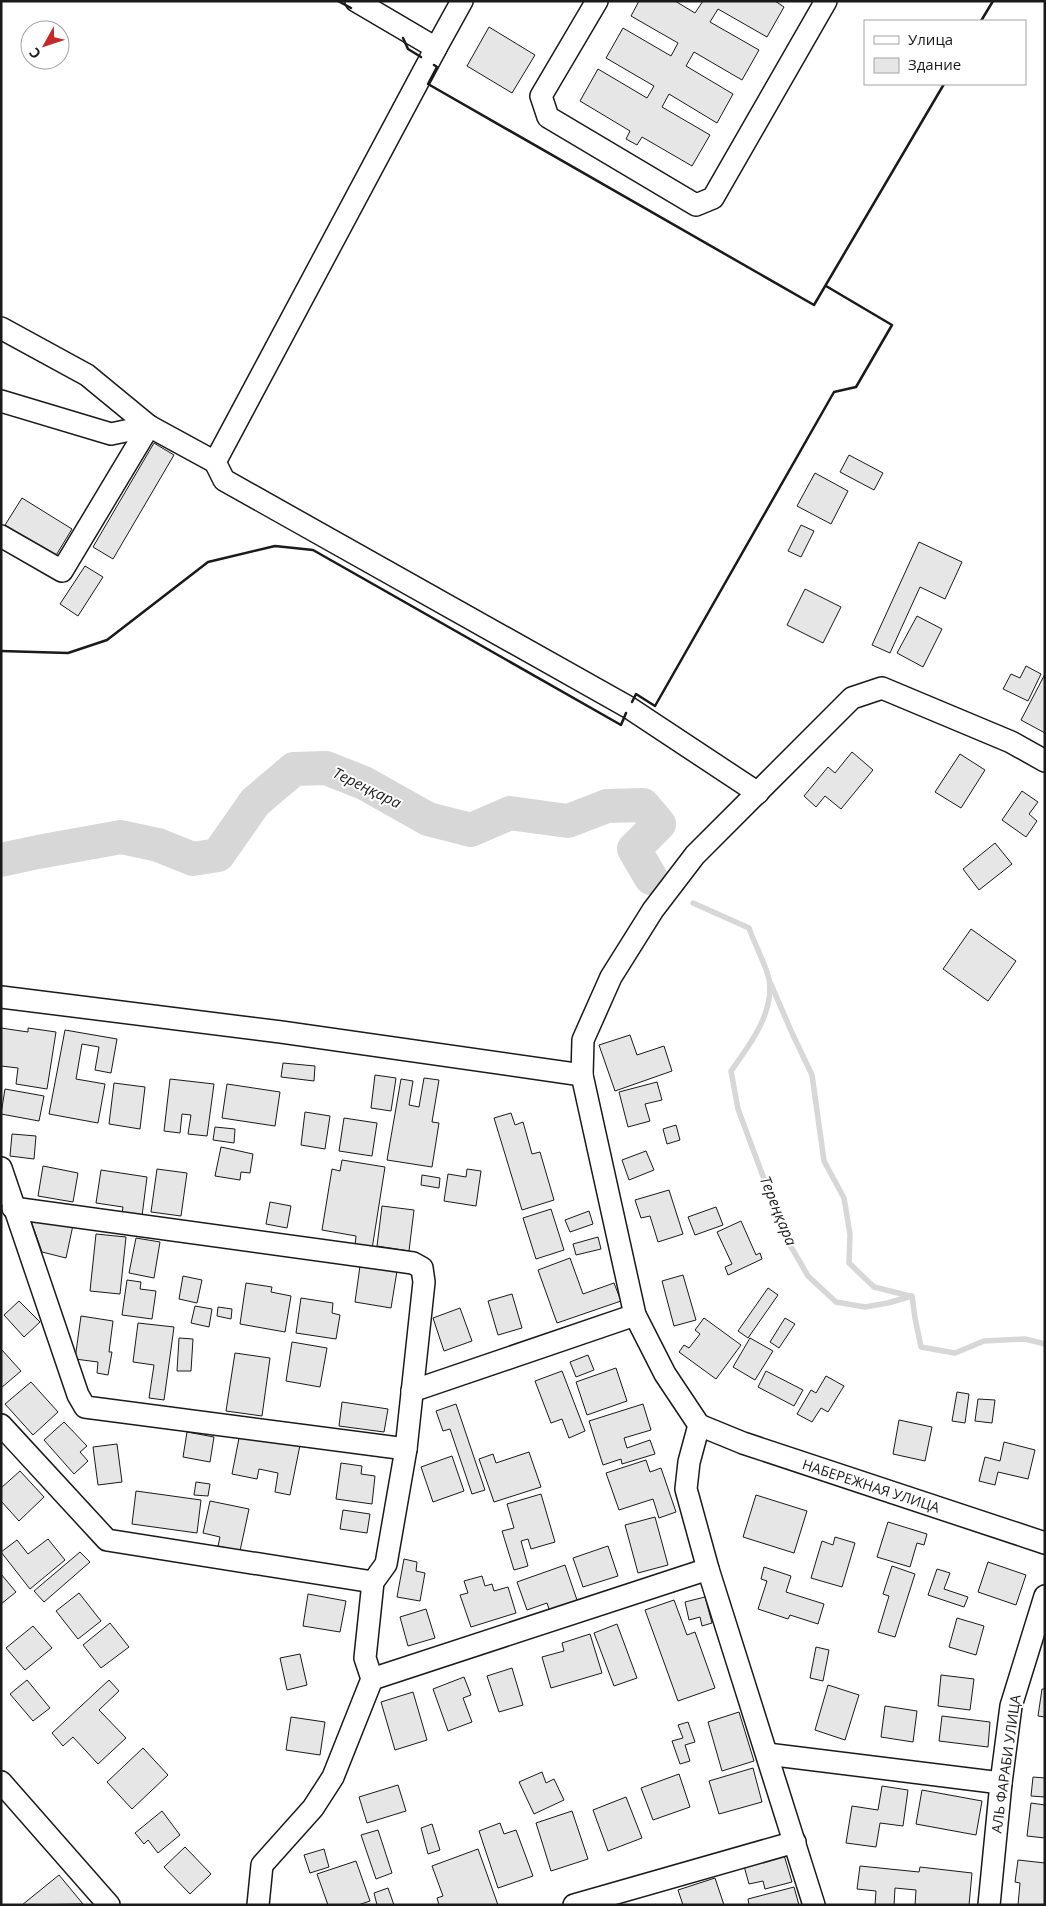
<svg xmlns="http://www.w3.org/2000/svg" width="1046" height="1906" font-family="'Open Sans',sans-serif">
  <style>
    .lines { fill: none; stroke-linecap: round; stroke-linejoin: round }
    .stream { stroke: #d7d7d7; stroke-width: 5.5 }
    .river { stroke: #d7d7d7; stroke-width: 34 }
    .building { fill: #e6e6e6; stroke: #1a1a1a }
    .minor-casing { stroke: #1a1a1a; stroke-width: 24 }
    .minor { stroke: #fff; stroke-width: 21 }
    .wall { stroke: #1a1a1a; stroke-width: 2.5 }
    .labels { text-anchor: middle; stroke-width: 4; stroke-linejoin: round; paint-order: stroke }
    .street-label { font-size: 14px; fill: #1a1a1a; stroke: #fff }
    .water-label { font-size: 15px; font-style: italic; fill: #1a1a1a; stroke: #fff }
  </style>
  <rect width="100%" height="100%" fill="#fff"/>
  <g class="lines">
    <g class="stream">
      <path d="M 693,903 L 749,928 C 754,943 766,965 769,979 C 775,1012 749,1046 731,1071 L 738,1109 L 786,1238 L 808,1276 L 836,1302 L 865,1307 L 888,1303 L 912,1296 L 915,1318 L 921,1347 L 955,1353 L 984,1341 L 1025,1339 L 1045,1344"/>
      <polyline points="770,982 792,1033 812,1075 824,1161 844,1198 850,1234 849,1263 874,1287 910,1296"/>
    </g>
    <polyline class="river" points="1,860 38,852 121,837 158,845 193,859 218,855 255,802 294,769 326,768 364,783 428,819 471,830 510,813 568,821 607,806 643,805 659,824 634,849 651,878"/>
  </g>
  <g class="building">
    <polygon points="639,1 675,1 695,13 703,1 775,1 784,7 767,37 718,9 710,22 759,50 742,80 694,52 686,66 733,94 717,123 669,94 662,107 710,135 692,166 642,137 637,145 626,139 630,131 580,101 598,69 647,98 654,86 606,58 623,28 671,56 678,43 631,16"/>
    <polygon points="489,27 535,55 512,93 467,66"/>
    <polygon points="154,443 174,455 113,559 93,547"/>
    <polygon points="849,455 883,473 874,490 840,472"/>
    <polygon points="815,473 848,491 831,524 797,506"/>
    <polygon points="22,498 72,529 55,557 5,525"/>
    <polygon points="801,525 814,531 801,557 788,551"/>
    <polygon points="919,542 962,562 945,599 920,587 890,653 872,645"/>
    <polygon points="85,566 103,577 78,616 60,604"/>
    <polygon points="805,589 841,607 823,643 787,625"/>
    <polygon points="917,616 942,629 923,667 897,653"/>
    <polygon points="1026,666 1041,674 1028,701 1003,689 1011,674 1020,678"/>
    <polygon points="1045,674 1045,733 1021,720"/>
    <polygon points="852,752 873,770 841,809 825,796 816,807 804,796 828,767 835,773"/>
    <polygon points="960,754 985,770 961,808 935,792"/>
    <polygon points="1022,791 1038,802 1029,814 1037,821 1026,837 1002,820"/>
    <polygon points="995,843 1012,864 979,890 963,869"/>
    <polygon points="971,929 1016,961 988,1001 943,969"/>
    <polygon points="1,1028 28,1032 28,1028 56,1032 47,1089 16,1084 18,1068 1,1066"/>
    <polygon points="65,1030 117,1039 111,1073 95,1070 99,1047 82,1044 76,1079 105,1084 98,1123 49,1114"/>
    <polygon points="630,1035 637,1055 664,1046 672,1071 615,1091 599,1045"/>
    <polygon points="283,1063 315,1066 314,1081 281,1077"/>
    <polygon points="375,1075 396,1078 391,1111 371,1108"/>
    <polygon points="424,1078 439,1080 432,1122 439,1123 432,1167 387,1160 401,1079 413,1081 409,1105 419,1107"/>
    <polygon points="170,1079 214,1084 207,1136 188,1134 191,1115 182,1114 180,1133 164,1131"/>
    <polygon points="657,1082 662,1100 645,1104 650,1121 628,1127 619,1092"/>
    <polygon points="114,1083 145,1087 140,1129 109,1124"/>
    <polygon points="227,1084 280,1092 275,1126 222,1118"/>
    <polygon points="5,1089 44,1096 39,1121 1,1114"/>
    <polygon points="305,1112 330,1116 325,1149 301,1145"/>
    <polygon points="511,1113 515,1125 523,1122 532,1154 540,1152 554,1200 522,1210 494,1118"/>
    <polygon points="344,1118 377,1123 372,1156 339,1151"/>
    <polygon points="676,1125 680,1140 667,1144 663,1129"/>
    <polygon points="215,1127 235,1129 234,1143 213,1140"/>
    <polygon points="12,1134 36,1136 34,1159 10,1156"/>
    <polygon points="221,1147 253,1154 250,1173 241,1172 240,1180 215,1176"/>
    <polygon points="646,1151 654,1170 629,1180 622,1160"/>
    <polygon points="342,1160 385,1167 372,1249 355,1246 356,1236 322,1230 332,1169 340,1171"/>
    <polygon points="43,1166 78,1173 73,1202 38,1196"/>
    <polygon points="157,1169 187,1173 181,1216 151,1212"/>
    <polygon points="467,1169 481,1171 476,1206 444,1201 448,1174 466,1177"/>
    <polygon points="101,1170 147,1177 142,1216 122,1214 123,1207 96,1203"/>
    <polygon points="422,1175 440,1178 439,1188 421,1185"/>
    <polygon points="669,1190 683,1234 658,1242 650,1216 641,1218 635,1200"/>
    <polygon points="270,1202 291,1206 287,1228 266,1224"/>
    <polygon points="382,1206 414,1210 409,1251 377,1246"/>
    <polygon points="716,1207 723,1225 695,1235 688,1217"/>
    <polygon points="551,1209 564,1250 536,1259 523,1218"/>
    <polygon points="589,1211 593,1224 570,1232 565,1220"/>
    <polygon points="30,1218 73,1225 66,1258 42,1252"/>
    <polygon points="741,1221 756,1255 760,1253 762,1259 728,1275 725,1267 732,1264 717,1232"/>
    <polygon points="96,1234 126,1237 120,1294 90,1291"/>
    <polygon points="598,1237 601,1249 576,1255 573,1244"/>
    <polygon points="136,1238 160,1242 154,1278 129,1273"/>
    <polygon points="570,1258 583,1294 614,1283 621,1301 557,1323 538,1270"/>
    <polygon points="360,1266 397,1271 391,1308 355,1302"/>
    <polygon points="683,1275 696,1320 674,1326 662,1281"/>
    <polygon points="183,1276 202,1280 197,1303 179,1299"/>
    <polygon points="127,1280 141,1282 140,1289 156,1291 152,1319 122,1315"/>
    <polygon points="246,1283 272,1287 271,1292 291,1296 285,1332 240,1324"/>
    <polygon points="768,1288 778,1295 748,1338 738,1331"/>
    <polygon points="512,1294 522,1328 498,1335 488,1301"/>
    <polygon points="301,1298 333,1303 332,1313 340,1315 336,1339 296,1333"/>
    <polygon points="19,1301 40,1322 24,1337 4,1315"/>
    <polygon points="195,1306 212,1309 209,1327 191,1323"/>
    <polygon points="218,1307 232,1309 231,1319 217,1316"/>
    <polygon points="460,1308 472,1341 444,1351 433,1318"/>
    <polygon points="81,1316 113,1321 109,1352 112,1352 108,1375 97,1373 98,1362 75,1359"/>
    <polygon points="704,1318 741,1345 716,1379 679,1352 684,1345 689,1348 700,1334 695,1330"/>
    <polygon points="785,1318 795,1324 779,1348 770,1342"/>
    <polygon points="138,1323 174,1327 164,1400 149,1398 154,1365 133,1362"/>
    <polygon points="179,1338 193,1339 191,1371 177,1371"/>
    <polygon points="750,1338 773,1351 755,1380 733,1367"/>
    <polygon points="292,1342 327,1348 320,1387 286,1381"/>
    <polygon points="1,1349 21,1371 1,1388"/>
    <polygon points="235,1353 270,1358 262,1416 226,1411"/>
    <polygon points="588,1355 594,1370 576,1377 570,1362"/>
    <polygon points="616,1368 627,1401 587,1415 576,1382"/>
    <polygon points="562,1371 585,1431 569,1438 562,1419 551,1423 535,1381"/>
    <polygon points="766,1371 803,1390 794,1406 758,1387"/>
    <polygon points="826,1376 844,1386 828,1412 821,1408 812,1422 797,1414 811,1390 816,1393"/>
    <polygon points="31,1382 58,1412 33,1435 5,1404"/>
    <polygon points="957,1392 969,1394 965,1423 952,1421"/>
    <polygon points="978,1399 995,1400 992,1423 975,1421"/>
    <polygon points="342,1402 388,1409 384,1432 339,1426"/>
    <polygon points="456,1404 485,1490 472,1494 450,1429 443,1431 436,1411"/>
    <polygon points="643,1404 651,1430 624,1438 627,1448 650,1440 655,1454 622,1464 621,1459 603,1465 589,1421"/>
    <polygon points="899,1420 932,1427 925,1461 893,1454"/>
    <polygon points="64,1422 87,1446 80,1452 88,1461 74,1474 44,1440"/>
    <polygon points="187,1432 214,1437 210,1462 183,1457"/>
    <polygon points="240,1433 300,1445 290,1495 275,1492 278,1473 259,1469 257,1479 232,1474"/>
    <polygon points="1004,1442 1035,1450 1028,1479 998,1472 995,1485 979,1481 985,1457 1000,1461"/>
    <polygon points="117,1444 122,1482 98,1485 93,1447"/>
    <polygon points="529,1452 541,1487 494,1502 479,1459 493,1454 496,1463"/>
    <polygon points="452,1456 464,1491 433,1502 421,1467"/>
    <polygon points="646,1460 650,1472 661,1468 676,1512 659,1518 653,1499 619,1510 606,1473"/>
    <polygon points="341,1463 362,1466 361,1474 375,1476 372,1504 336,1499"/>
    <polygon points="20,1471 44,1497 19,1521 1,1501 1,1488"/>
    <polygon points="196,1482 210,1484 208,1496 194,1495"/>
    <polygon points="136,1491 201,1500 197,1533 132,1524"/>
    <polygon points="541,1494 555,1542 531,1549 528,1539 521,1541 528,1566 514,1570 502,1531 514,1528 507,1504"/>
    <polygon points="756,1495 807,1511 794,1553 743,1537"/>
    <polygon points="210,1501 249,1509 240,1551 218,1546 220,1537 203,1533"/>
    <polygon points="343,1510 370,1514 367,1533 340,1529"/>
    <polygon points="655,1517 668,1565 638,1573 625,1525"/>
    <polygon points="888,1522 927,1534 924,1545 917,1543 910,1567 877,1557"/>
    <polygon points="835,1537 855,1543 842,1587 811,1578 822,1541 833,1545"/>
    <polygon points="48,1539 65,1560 30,1589 1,1552 17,1540 28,1554"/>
    <polygon points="608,1546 618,1576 583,1587 573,1558"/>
    <polygon points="80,1552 90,1562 44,1602 34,1591"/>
    <polygon points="404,1559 417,1562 416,1571 425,1573 420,1601 397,1597"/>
    <polygon points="988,1562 1026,1575 1016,1605 978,1592"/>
    <polygon points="565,1565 578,1603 550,1612 547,1603 527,1610 517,1582"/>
    <polygon points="892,1566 915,1574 895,1637 878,1632 889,1596 883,1594"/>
    <polygon points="764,1567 791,1576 786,1592 824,1604 818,1624 790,1615 788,1619 758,1609 767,1581 761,1579"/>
    <polygon points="937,1569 950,1573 944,1589 968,1597 964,1607 928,1595"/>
    <polygon points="1,1574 16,1592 1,1604"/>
    <polygon points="482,1576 485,1586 492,1584 494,1591 508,1587 516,1613 471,1627 460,1595 468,1593 464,1581"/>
    <polygon points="79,1593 101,1621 78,1639 56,1611"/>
    <polygon points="308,1594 346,1601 340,1632 303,1626"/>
    <polygon points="705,1597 712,1623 702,1626 700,1617 689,1620 685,1602"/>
    <polygon points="674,1600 687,1635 695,1632 715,1688 678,1701 645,1610"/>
    <polygon points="426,1609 435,1638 408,1646 400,1617"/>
    <polygon points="957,1618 984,1626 976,1655 949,1647"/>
    <polygon points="110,1623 129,1647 101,1668 83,1645"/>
    <polygon points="617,1624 637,1678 614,1686 594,1633"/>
    <polygon points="33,1626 52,1648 25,1670 6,1648"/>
    <polygon points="590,1634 602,1673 551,1688 542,1657 564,1651 562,1643"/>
    <polygon points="816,1647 829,1650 823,1681 810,1678"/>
    <polygon points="300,1654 307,1685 287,1690 280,1658"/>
    <polygon points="512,1668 523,1705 499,1712 487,1676"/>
    <polygon points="941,1675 974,1679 970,1710 938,1706"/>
    <polygon points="464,1677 471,1695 463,1698 472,1722 448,1731 433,1689"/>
    <polygon points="27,1680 50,1708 33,1721 10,1694"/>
    <polygon points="109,1680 119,1691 99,1710 126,1738 98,1764 73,1737 63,1746 52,1733"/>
    <polygon points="828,1685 859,1695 845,1740 815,1730"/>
    <polygon points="1042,1689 1045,1689 1045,1717 1038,1716"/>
    <polygon points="413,1692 427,1740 395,1750 381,1702"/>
    <polygon points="885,1706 917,1711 913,1742 881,1737"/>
    <polygon points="739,1712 754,1761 722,1771 708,1722"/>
    <polygon points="942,1716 990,1722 988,1747 939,1741"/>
    <polygon points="291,1717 325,1722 320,1755 286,1750"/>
    <polygon points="688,1722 695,1742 685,1745 690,1761 680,1764 672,1741 683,1738 678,1725"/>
    <polygon points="143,1748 168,1775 132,1809 107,1782"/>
    <polygon points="753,1768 762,1802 719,1814 709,1781"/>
    <polygon points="542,1772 546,1783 554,1779 564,1800 534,1814 519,1782"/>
    <polygon points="679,1774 690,1807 653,1820 641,1788"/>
    <polygon points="1033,1777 1045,1778 1045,1797 1031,1796"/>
    <polygon points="398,1785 406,1811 367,1823 359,1797"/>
    <polygon points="882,1786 908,1790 903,1826 880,1823 876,1847 846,1843 852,1806 878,1810"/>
    <polygon points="922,1790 982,1801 976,1835 916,1824"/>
    <polygon points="626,1797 642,1838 608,1851 593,1810"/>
    <polygon points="1031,1803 1045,1805 1045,1838 1027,1836"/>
    <polygon points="162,1811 180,1835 158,1853 148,1840 144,1844 135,1833"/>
    <polygon points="572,1811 588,1859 551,1871 536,1823"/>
    <polygon points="500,1823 504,1834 516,1830 533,1876 498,1888 479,1831"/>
    <polygon points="432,1824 440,1850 428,1854 421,1828"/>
    <polygon points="378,1830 392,1873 376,1879 361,1835"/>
    <polygon points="185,1847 211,1874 190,1894 164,1867"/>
    <polygon points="324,1849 329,1867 310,1873 304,1855"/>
    <polygon points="478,1849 498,1905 439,1905 437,1898 443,1896 432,1866"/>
    <polygon points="784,1855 792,1882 765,1889 763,1881 749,1884 744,1866"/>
    <polygon points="1018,1860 1045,1863 1045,1905 1018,1905 1020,1883 1015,1882"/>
    <polygon points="356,1861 370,1901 358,1905 328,1905 317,1874"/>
    <polygon points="860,1866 919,1872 920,1867 972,1873 969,1905 915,1905 916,1890 895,1888 894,1905 875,1905 876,1891 857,1889"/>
    <polygon points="59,1875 83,1904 22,1905"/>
    <polygon points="715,1878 724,1905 683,1905 678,1890"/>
    <polygon points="794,1887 799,1905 749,1905 748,1899"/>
    <polygon points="388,1888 394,1905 377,1905 374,1893"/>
  </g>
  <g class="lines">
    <g class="minor-casing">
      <g id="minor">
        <polyline points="356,1 436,48 462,1"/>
        <polyline points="597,1 541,96 548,117 696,205 713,198 826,1"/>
        <polyline points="436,48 215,462 224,480 628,707 758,793"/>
        <polyline points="1,328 87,375 149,426 215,462"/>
        <polyline points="1,401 111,434 149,426"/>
        <polyline points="1,536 62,571 149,426"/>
        <polyline points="1,997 281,1032 582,1075"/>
        <polyline points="1,1168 78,1395 85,1407 406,1449"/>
        <polyline points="13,1208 413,1263 422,1268 424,1282 406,1449 386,1564 373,1582 365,1658 372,1679 333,1777 313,1808 262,1865 258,1905"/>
        <polyline points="412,1391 635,1315"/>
        <polyline points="1,1425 107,1540 373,1582"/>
        <polyline points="699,1425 743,1443 1045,1543"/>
        <polyline points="372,1679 708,1569"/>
        <polyline points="767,1754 1001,1783"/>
        <polyline points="1,1782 109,1905"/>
        <polyline points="574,1905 795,1842"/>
        <polyline points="814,1905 708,1569 686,1489 689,1462 699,1425 665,1374 635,1315 582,1075 583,1040 611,977 653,910 695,855 852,698 882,688 1011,742 1045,761"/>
        <polyline points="989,1905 1001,1783 1011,1706 1045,1596"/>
      </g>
    </g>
    <use href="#minor" class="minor"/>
    <g class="wall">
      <polyline points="338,1 351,8"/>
      <polyline points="981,21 993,1"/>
      <polyline points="403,38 408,49 421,57"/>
      <polyline points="434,65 437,67 428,84 814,305 944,84"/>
      <polyline points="1,651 68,653 107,640 208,562 275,546 313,550 621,725 626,713"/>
      <polyline points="632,702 636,694 655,706 834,392 856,387 892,325 826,286"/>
    </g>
  </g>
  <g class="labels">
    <g class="street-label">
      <text transform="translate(871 1486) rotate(18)" y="5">НАБЕРЕЖНАЯ УЛИЦА</text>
      <text transform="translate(1006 1764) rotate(-82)" y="5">АЛЬ ФАРАБИ УЛИЦА</text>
    </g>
    <g class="water-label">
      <text transform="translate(367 788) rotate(26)" y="5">Тереңқара</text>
      <text transform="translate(778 1211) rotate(68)" y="5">Тереңқара</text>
    </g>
  </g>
  <rect width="1046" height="1906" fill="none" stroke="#1a1a1a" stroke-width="5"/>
  <rect x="864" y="20" width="162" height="65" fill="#ffffff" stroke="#a3a3a3"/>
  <rect x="874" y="36" width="25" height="8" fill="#ffffff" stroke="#a3a3a3"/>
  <text x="908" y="45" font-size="15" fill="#1a1a1a">Улица</text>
  <rect x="874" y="58" width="25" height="15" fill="#e6e6e6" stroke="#a3a3a3"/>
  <text x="908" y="70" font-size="15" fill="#1a1a1a">Здание</text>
  <g transform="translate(45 45) rotate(230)"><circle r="24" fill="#ffffff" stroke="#a3a3a3"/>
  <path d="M0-4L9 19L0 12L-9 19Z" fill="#c62828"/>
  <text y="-8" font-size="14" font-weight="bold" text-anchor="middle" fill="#1a1a1a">С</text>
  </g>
</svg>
